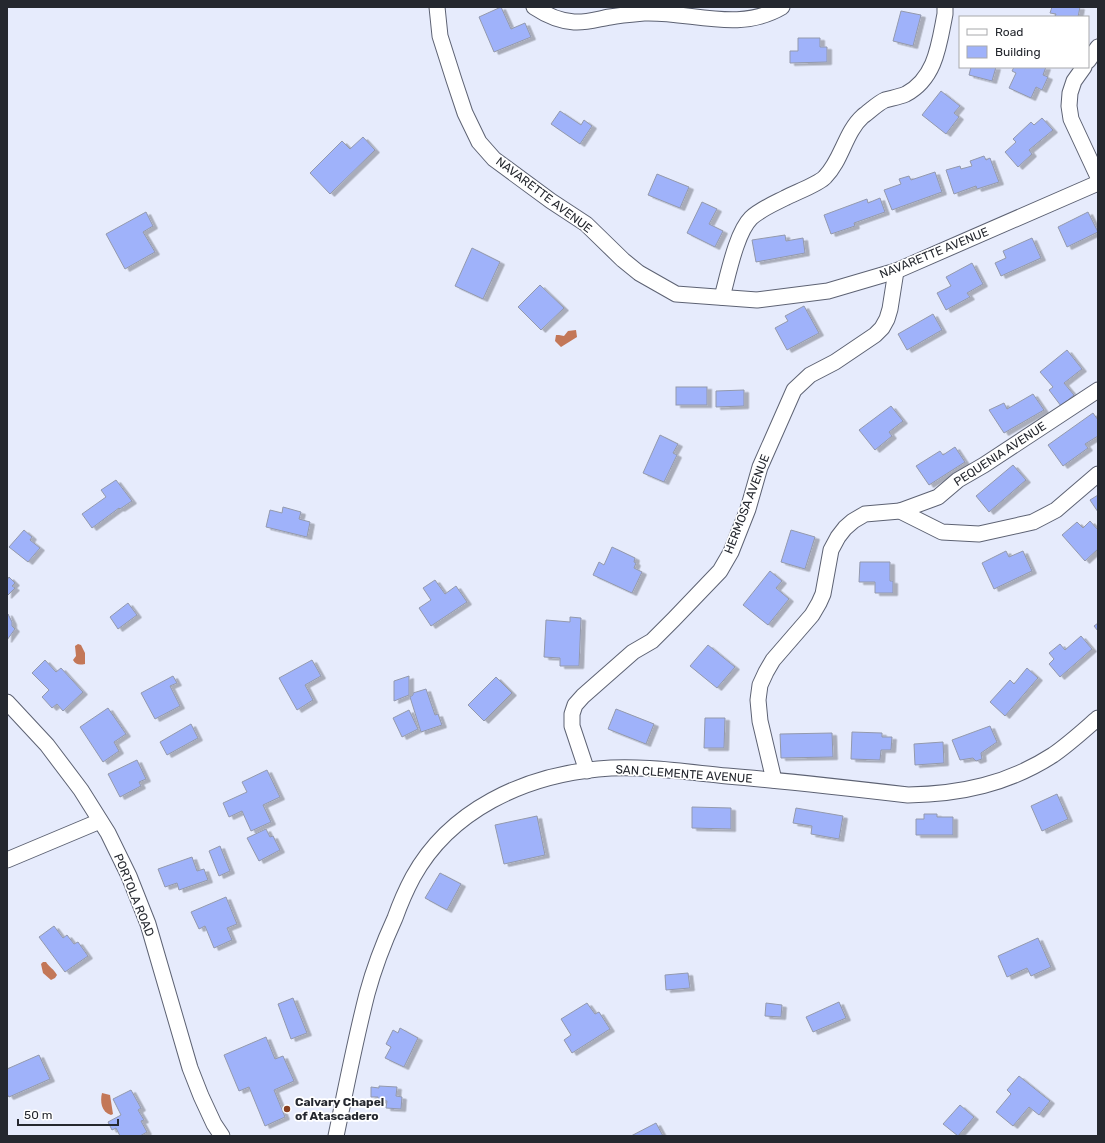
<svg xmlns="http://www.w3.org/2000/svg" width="1105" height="1143" font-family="Rubik,sans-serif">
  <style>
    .water { fill: #c37758 }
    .building { fill: #9fb2fa; stroke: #9399ac; filter: url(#shadow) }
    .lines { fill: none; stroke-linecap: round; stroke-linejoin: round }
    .minor-casing { stroke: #5d6273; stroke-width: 17 }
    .minor { stroke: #fff; stroke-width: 15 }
    .poi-dot { fill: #884020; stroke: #fff; stroke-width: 1.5 }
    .labels { text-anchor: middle; stroke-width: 3.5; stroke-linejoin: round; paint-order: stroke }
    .street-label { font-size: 12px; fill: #25282f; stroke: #fff }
    .poi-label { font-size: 12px; font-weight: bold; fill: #25282f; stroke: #fff; text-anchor: start }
  </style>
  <defs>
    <filter id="shadow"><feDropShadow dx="4.5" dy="2.5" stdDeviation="0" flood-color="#0004"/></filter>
  </defs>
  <rect width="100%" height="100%" fill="#e6ebfc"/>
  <g class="water">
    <polygon points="576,330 577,337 561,347 555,341 556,335 559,335 564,336 568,331"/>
    <path d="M 78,644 L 81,645 L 85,653 L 85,664 C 79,665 76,665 73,660 L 76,656 L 75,646 Z"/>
    <path d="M 43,962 L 46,962 C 49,967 54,969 57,975 L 55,978 L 51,980 L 43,973 L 41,964 Z"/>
    <path d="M 102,1093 L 110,1095 L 113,1114 L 111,1115 C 101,1112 100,1101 102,1093 Z"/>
  </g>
  <g class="building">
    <polygon points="501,7 511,29 525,23 531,37 494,52 479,17"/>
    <polygon points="1052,7 1080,7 1078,17 1055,17 1056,14 1050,13"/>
    <polygon points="901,11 921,15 913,46 893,41"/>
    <polygon points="798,38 820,38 820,47 827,47 827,62 790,63 790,51 798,51"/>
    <polygon points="971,67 996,67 992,81 969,75"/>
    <polygon points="1014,67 1046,67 1043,75 1048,77 1042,90 1036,87 1031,98 1009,88 1016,73 1012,71"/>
    <polygon points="941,91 960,106 954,113 959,117 946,134 922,115"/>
    <polygon points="560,111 581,125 584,120 592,126 580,144 551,124"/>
    <polygon points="1042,118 1053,130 1029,150 1032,154 1018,167 1005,152 1016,142 1013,139 1031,122 1034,125"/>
    <polygon points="363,137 375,150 330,194 310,173 342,141 350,149"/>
    <polygon points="984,156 986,160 990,158 999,182 977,189 976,186 954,194 946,170 960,166 961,169 972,166 970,161"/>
    <polygon points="935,172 942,192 892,210 884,190 901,184 899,179 909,176 911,180"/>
    <polygon points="657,174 689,187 680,208 648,195"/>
    <polygon points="880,198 885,212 854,223 855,226 831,234 824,215 867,199 868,203"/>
    <polygon points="702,202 717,209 709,224 723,231 715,247 687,233"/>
    <polygon points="146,212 153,226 143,232 155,252 125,269 106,234"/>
    <polygon points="1088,212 1098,232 1067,247 1058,227"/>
    <polygon points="785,235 786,241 803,238 805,253 756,262 752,240"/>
    <polygon points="1032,238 1041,258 1001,276 995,263 1006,258 1003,251"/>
    <polygon points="472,248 500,262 483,299 455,286"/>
    <polygon points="972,263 983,284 967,293 970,297 946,310 937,293 951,286 946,277"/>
    <polygon points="540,285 564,308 541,330 518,307"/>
    <polygon points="804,306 819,333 787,350 775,328 788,321 785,316"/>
    <polygon points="933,314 942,330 907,350 898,334"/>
    <polygon points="1067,350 1082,369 1064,383 1074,395 1061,406 1049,390 1053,387 1040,372"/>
    <rect x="676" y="387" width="31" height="18"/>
    <polygon points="744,390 744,406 716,407 716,391"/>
    <polygon points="1033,394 1044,410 1004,433 989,410 1004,403 1007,409"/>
    <polygon points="891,406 903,421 889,432 892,436 875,450 859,430"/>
    <polygon points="1093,413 1098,420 1098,436 1085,444 1088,448 1063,466 1048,445"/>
    <polygon points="660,435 678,444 673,453 677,455 664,482 643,473"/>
    <polygon points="955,447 965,462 929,485 916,466 940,451 943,455"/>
    <polygon points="1013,465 1026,480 989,512 976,496"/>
    <polygon points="116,480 132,501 120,509 119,508 92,528 82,514 106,497 101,490"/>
    <polygon points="1098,495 1098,512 1090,500"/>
    <polygon points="283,507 301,512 299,519 310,522 307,537 266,527 270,510 282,513"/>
    <polygon points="1090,521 1098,530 1098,549 1085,561 1062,535 1077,522 1083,528"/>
    <polygon points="24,530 32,537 30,540 40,548 28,562 9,547"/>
    <polygon points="791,530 815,537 805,569 781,562"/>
    <polygon points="612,547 635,558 634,562 636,563 634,568 642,572 632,593 593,575 599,562 604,565"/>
    <polygon points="1006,551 1009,557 1023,551 1032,571 994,589 982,563"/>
    <polygon points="860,562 890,562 890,581 893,581 893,593 875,593 875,582 859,582"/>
    <polygon points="770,571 782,581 776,588 789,599 768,625 743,605"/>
    <polygon points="9,577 15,583 12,586 15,588 7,596 7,580"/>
    <polygon points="435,580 445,594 456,586 467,602 431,626 419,608 431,600 423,588"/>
    <polygon points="128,603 137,615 118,629 110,617"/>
    <polygon points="7,613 8,614 12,622 12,626 15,629 7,640"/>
    <polygon points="570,617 581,618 579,666 560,666 560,658 544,657 546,620 570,622"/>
    <polygon points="1098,623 1098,631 1094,626"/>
    <polygon points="1081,636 1092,649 1060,677 1049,664 1054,659 1049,653 1060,644 1065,650"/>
    <polygon points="708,645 735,667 717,688 690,666"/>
    <polygon points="45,660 56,672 61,668 83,692 63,711 57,704 52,708 42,697 49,690 32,673"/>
    <polygon points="312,660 321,676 305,685 313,700 297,710 279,678"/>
    <polygon points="1027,668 1038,678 1005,716 990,702 1010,680 1014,684"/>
    <polygon points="173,676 177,683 170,686 180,706 155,719 141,693"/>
    <polygon points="409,676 409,695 394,701 394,681"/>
    <polygon points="496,677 512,693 484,721 468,705"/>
    <polygon points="426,689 435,715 438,714 442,725 421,732 410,697 413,695 413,693"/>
    <polygon points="108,708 126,734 114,742 119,751 103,762 80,727"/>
    <polygon points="616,709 654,724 646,744 608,729"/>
    <polygon points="409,710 418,729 402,737 393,718"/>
    <polygon points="705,718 725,718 724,748 704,748"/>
    <polygon points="191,724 198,738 167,755 160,742"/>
    <polygon points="990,726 997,742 981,753 982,759 976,761 973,758 960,760 952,740"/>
    <polygon points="852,732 882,733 882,737 892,737 891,750 881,750 880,760 851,759"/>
    <polygon points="832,733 833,757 781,758 780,734"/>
    <polygon points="943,742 944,763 915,765 914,744"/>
    <polygon points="137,760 146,779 139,782 141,786 120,797 108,774"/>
    <polygon points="267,770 280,797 263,805 271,822 251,831 242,811 229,817 223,803 247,792 242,782"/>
    <polygon points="1057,794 1068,819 1042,831 1031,806"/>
    <polygon points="692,807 731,808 731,829 692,828"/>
    <polygon points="796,808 843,816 839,839 811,834 812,826 793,823"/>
    <polygon points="924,814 937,814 937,817 953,817 953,835 916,835 916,819 924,819"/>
    <polygon points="537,816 545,855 504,864 495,825"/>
    <polygon points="266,829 270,837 273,836 280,850 259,861 247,838"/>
    <polygon points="220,846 230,871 219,876 209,851"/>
    <polygon points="192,857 197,871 204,869 208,880 179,890 177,883 165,887 158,869"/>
    <polygon points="440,873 461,884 447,910 425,898"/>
    <polygon points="226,897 237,924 227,928 232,940 214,948 205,926 199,929 191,912"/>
    <polygon points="54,926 63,938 67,935 74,944 78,942 88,956 65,972 39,937"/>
    <polygon points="1038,938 1051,967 1031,976 1027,968 1007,977 998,956"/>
    <polygon points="688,973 690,988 666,990 665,975"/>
    <polygon points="293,998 307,1033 291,1039 278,1004"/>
    <polygon points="839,1002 846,1018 813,1032 806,1017"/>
    <polygon points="587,1003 595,1014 599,1012 610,1029 572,1053 564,1040 571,1035 561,1019"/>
    <polygon points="766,1003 782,1005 781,1017 765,1016"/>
    <polygon points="400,1028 418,1038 404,1067 385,1058 391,1047 386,1044 393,1030 398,1033"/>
    <polygon points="266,1037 275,1059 283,1056 294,1081 274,1090 285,1117 265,1126 249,1087 239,1091 224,1055"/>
    <polygon points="39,1055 50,1079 9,1097 7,1094 7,1069"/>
    <polygon points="1019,1076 1050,1101 1039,1115 1029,1107 1013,1126 996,1112 1011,1094 1007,1090"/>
    <polygon points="379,1086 397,1087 396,1096 402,1097 401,1109 386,1108 387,1101 378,1100 378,1097 371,1097 371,1087 379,1088"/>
    <polygon points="131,1090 141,1108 138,1110 144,1120 141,1121 147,1132 140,1136 120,1136 116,1128 112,1130 108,1122 121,1115 113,1099"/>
    <polygon points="960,1105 974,1117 958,1136 943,1124"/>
    <polygon points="656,1123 663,1136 631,1136"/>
  </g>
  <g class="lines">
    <g class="minor-casing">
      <g id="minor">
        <polyline points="437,7 440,36 454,80 465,113 479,142 494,159 551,201 586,224 623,260 639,273 676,294 757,300 828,291 896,271 1098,183"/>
        <path d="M 534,7 C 546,15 559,21 574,22 C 586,23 598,19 610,17 C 621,15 633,14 644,13 C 691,11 738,33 782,7"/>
        <polyline points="1088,61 1098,47"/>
        <polyline points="1084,67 1074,81 1070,93 1069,106 1071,119 1098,177"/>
        <path d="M 722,297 C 728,276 736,233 751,218 C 761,209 773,204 785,198 C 794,193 819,184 825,177 C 842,160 845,132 863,116 C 870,111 878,103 885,100 C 892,98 899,97 906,94 C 936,78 939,44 945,14 L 945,7"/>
        <polyline points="900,511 938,497 958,480 984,465 1098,390"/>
        <polyline points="7,702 47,745 81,790 108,833 129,876 148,924 190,1068 201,1096 214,1124 222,1136"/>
        <polyline points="587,771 572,726 572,714 575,705 583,696 633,652 652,641 674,619 720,571 731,552 748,509 760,467 794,390 810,375 835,362 875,335 882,328 887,319 890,309 896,271"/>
        <polyline points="774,780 760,721 758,700 760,685 766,672 773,660 812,615 819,603 823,594 831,550 838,537 845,528 853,521 865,514 900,511 942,532 979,534 1033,522 1056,510 1098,474"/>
        <polyline points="7,860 100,821"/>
        <path d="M 336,1136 C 346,1088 355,1041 367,994 C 374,968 384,942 395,918 C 400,904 406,890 413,877 C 450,810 524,776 598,769 C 640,765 685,772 727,776 C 787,781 848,788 908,795 C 961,794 1008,784 1053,755 C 1069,744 1083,731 1098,718"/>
      </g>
    </g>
    <use href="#minor" class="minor"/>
  </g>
  <circle class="poi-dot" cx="287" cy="1109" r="4"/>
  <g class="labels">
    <g class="street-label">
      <text transform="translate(544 195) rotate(37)" y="4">NAVARETTE AVENUE</text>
      <text transform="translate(934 253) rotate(-22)" y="4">NAVARETTE AVENUE</text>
      <text transform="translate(1000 454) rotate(-33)" y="4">PEQUENIA AVENUE</text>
      <text transform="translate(747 504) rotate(-69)" y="4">HERMOSA AVENUE</text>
      <text transform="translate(684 774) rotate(4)" y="4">SAN CLEMENTE AVENUE</text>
      <text transform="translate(134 895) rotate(68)" y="4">PORTOLA ROAD</text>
    </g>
    <g class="poi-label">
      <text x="295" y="1106">Calvary Chapel<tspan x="295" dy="14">of Atascadero</tspan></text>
    </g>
  </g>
  <rect width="1105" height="1143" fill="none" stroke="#25282f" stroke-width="16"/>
  <rect x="959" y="16" width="130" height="52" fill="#ffffff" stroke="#a8a9ac"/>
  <rect x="967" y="29" width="20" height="6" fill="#ffffff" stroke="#a8a9ac"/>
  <text x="995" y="36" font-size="12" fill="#25282f">Road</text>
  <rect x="967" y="46" width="20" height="12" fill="#9fb2fa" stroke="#a8a9ac"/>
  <text x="995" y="56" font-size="12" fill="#25282f">Building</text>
  <path d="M18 1119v6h100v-6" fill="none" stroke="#25282f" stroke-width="2"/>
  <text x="24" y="1119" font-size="12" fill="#25282f" stroke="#ffffff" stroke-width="3" paint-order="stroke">50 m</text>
</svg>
